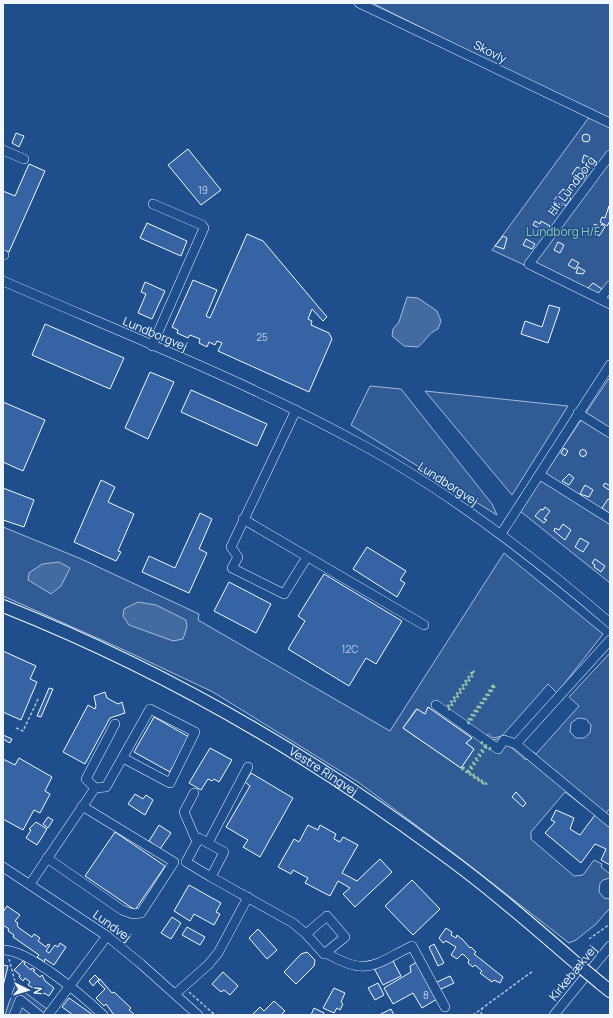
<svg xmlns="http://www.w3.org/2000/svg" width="613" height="1018" font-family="Manrope,sans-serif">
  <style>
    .built { fill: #305b95; stroke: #a8bbd7; fill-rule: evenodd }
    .water { fill: #446ba0; stroke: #a8bbd7 }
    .building { fill: #3563a3; stroke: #f2f6ff }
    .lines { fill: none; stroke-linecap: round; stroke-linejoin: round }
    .minor-casing { stroke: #f2f6ff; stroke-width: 10 }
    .major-casing { stroke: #f2f6ff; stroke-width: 14 }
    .path { stroke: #b3c4dc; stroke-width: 1.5; stroke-dasharray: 3 2; stroke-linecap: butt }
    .minor { stroke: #1f4e8c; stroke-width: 9 }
    .major { stroke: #1f4e8c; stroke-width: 12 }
    .major-bridge-casing { stroke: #f2f6ff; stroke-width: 14; stroke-linecap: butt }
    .major-bridge { stroke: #1f4e8c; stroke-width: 12 }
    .hedge { stroke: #97c8a6; stroke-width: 3; stroke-dasharray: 2 3; stroke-linecap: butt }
    .labels { text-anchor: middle; stroke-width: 3; stroke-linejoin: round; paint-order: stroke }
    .number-label { font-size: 10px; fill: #c3d1e8 }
    .street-label { font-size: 12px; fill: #f2f6ff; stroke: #1f4e8c }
    .park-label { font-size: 12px; fill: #97c8a6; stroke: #1f4e8c }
  </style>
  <rect width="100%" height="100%" fill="#1f4e8c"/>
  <g class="built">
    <polygon points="372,3 610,3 610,120 592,112"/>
    <polygon points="590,116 610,126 610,305 492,250"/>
    <polygon points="610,377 610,583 520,511"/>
    <polygon points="370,386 401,389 492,504 497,515 351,425"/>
    <polygon points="425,391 568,406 512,495"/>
    <path d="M 3,527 L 79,558 L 199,614 L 198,620 L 390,731 L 504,553 L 603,634 L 557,693 L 548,684 L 502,736 L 493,738 L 488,734 L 487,736 L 493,740 L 500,738 L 526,760 L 533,752 L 536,754 L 579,706 L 569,697 L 610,653 L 610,808 L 601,820 L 565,792 L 531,832 L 531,839 L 574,876 L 583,875 L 594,860 L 602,864 L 601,867 L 610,874 L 610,878 L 603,880 L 600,883 L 599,892 L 604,898 L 610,899 L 610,908 L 596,924 L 576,940 L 569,943 L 464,861 L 358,782 L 213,692 L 124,650 L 3,596 ZM 428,707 L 472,738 L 466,743 L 474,749 L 461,768 L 403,728 L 416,709 L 425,714 ZM 578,718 L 586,719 L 591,725 L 590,733 L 584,738 L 576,738 L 570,732 L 571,723 Z"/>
    <polygon points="15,985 55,1015 5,1015"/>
  </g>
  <g class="water">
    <path d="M 407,297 L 418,298 L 437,311 L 441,321 L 438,329 C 428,333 426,341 418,347 L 404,346 L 392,336 L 393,329 L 399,322 Z"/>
    <polygon points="59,562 70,568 61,586 51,594 28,580 29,573 42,564"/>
    <polygon points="138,602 156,605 186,620 187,627 183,639 173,641 129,625 123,616 124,609"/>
  </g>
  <g class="building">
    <polygon points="16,133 24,136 19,147 12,143"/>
    <circle cx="586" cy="138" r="4"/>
    <polygon points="188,149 221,190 201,205 168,165"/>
    <polygon points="584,155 593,159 590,165 582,162"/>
    <polygon points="29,164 45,171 9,252 3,250 3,191 15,196"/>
    <polygon points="577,167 588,172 584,180 572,174"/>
    <polygon points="563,189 569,193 567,195 571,199 566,206 562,203 560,205 554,200"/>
    <polygon points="552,206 558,209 556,214 550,211"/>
    <polygon points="609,206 610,221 607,226 600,222 602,217 605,218"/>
    <polygon points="535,221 540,224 541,221 550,226 547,232 543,230 542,232 538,230 539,228 533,225"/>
    <polygon points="147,223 187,241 181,256 140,238"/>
    <polygon points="595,224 600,227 602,224 605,227 599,236 591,229"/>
    <polygon points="247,234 263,241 327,317 323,321 312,309 308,319 312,321 311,325 329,333 332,339 309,392 218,351 222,343 217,341 215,345 209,342 207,347 199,343 200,339 190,335 188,338 177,333 178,330 172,327 193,280 217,290 206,316 210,318"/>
    <polygon points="503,236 507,238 504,249 495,246"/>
    <polygon points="526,239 535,244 532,249 523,245"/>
    <polygon points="558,242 564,245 560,253 554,250"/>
    <polygon points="572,259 579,263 575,269 568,265"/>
    <polygon points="578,267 585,271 583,274 576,273"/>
    <polygon points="145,282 165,291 152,319 138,313 146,294 141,292"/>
    <polygon points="593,283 602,289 597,295 586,290"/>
    <polygon points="549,305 560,308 548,343 521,334 525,321 542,327"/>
    <polygon points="45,324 124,358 110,389 32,355"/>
    <polygon points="150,372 174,382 148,439 125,428"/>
    <polygon points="191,390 267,424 257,446 181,412"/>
    <polygon points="3,402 45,420 23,471 3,462"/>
    <polygon points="564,448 568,451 565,456 561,453"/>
    <circle cx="583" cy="453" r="3.5"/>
    <polygon points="569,474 574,478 569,485 562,481"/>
    <polygon points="101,480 115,487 108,502 134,514 118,551 121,552 116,561 74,542"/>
    <polygon points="605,483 610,486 609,490 603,486"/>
    <polygon points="585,485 593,490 589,497 580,494"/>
    <polygon points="3,488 34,500 24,527 3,520"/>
    <polygon points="608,499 610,500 610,514 602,508"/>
    <polygon points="545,507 550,511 544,519 547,520 544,523 535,516 541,509 543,510"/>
    <polygon points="200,513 212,519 199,549 207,553 189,593 142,572 149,556 175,568"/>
    <polygon points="563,524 571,530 565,540 554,531 555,528 559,530"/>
    <polygon points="580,538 589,543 583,552 575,547"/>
    <polygon points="367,547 406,571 400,580 405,583 397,597 353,569"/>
    <polygon points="595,559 605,566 601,572 594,567 595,565 592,563"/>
    <polygon points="324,574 402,621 376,664 366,658 349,686 288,649 305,621 298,616"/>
    <polygon points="229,582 271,604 256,633 214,611"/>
    <polygon points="3,651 36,666 30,679 37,682 21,720 3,712"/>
    <polygon points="49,688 53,689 41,717 37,716"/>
    <polygon points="105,692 107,698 118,704 122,702 125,713 110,718 85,764 63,752 88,705 95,709 96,706 94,696"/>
    <polygon points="428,707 472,738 466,743 474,749 461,768 403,728 417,709 425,714"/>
    <polygon points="154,717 189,737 170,772 134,752"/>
    <polygon points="3,735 12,739 10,743 3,739"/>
    <polygon points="210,748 232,760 219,782 214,779 212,781 208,779 201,790 189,783"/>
    <polygon points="19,758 52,777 45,791 50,794 40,813 34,810 23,830 3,819 3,759 15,765"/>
    <polygon points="251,773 293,798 260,857 243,847 248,840 226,827 250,786 245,782"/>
    <polygon points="516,792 526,803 523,807 512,797"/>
    <polygon points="135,794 143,799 146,795 153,800 145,815 128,804"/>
    <polygon points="556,810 574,818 570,829 580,835 595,815 610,828 610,865 601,860 606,849 595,844 581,863 545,833 555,822 551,820"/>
    <polygon points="48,817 53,820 48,828 43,824"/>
    <polygon points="36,822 47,829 37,845 26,838 31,830 29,829"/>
    <polygon points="159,825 171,833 160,849 149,841"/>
    <polygon points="308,825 318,830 320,825 336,834 334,839 340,842 343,837 358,845 342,873 357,881 380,859 392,872 355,907 343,894 350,888 338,881 330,896 305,883 308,878 293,870 291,874 278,867 294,839 299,842"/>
    <polygon points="115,832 165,866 135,910 85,876"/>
    <polygon points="412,880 440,909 413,935 385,906"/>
    <polygon points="189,885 221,903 216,912 220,914 214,925 194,914 190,921 174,911"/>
    <polygon points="7,906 20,915 15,921 18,923 17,925 19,928 32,937 34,934 40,938 38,941 46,947 48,944 50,945 46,951 49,953 55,945 58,947 60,943 66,947 54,965 45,959 44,962 37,957 39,955 13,937 14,935 8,931 9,929 3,925 3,912"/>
    <polygon points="172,917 181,923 171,939 161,933"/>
    <polygon points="187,927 205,937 200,945 182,935"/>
    <polygon points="446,928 452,932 451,935 456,938 457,935 463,940 470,948 471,947 476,952 474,954 503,977 500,983 494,980 492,982 480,973 482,971 475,965 473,967 468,963 469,960 464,955 462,954 457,959 451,955 456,947 446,941 443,943 439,938"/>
    <polygon points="258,929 277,950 267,959 249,938"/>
    <polygon points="434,944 444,963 438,966 429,947"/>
    <polygon points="307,952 315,960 314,966 296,984 284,972 301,954"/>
    <polygon points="392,959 401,976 383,985 374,968"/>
    <polygon points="23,961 25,962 24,964 31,970 32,968 35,970 33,971 40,977 42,975 45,981 54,988 49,996 44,993 42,995 38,992 39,989 34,986 33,988 28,985 30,982 25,978 23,981 19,977 20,975 14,970"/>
    <polygon points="417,962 437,999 422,1008 413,993 393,1004 384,988 411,972 410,966"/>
    <polygon points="3,965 8,966 3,986"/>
    <polygon points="223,972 238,986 230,995 224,990 221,992 212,984"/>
    <polygon points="95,975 99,979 93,986 89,981"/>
    <polygon points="450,976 454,983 439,990 435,983"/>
    <polygon points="100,979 112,993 114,992 131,1008 129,1010 135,1015 114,1015 106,1004 104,1006 96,998 105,989 98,982"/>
    <polygon points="378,983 384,995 375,1000 368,988"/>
    <polygon points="334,988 345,993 341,1002 343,1004 340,1010 337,1008 334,1013 323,1008"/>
    <polygon points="69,998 93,1015 73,1015 62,1007"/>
    <polygon points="274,1001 285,1011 281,1015 252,1015 260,1007 264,1011"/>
    <polygon points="314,1008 324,1013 323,1015 311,1015"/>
    <polygon points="391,1009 394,1015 379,1015"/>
  </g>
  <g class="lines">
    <g class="minor-casing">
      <g id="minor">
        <polyline points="359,3 610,123"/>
        <polyline points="3,150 24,159"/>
        <polyline points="610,155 529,264 610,304"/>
        <polyline points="3,255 4,255"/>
        <path d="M 3,281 C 125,334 251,383 368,448 C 455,496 535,558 610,623"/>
        <polyline points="600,299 610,286"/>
        <polyline points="152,346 204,228 202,225 153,204"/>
        <polyline points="296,410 231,547 238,557 232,568 284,594 307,557"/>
        <polyline points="578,413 610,433"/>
        <polyline points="540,475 610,519"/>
        <polyline points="243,519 424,625"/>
        <polyline points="501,534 610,365"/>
        <polyline points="436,705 498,749 504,740 516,744 610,822"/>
        <polyline points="115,724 86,779 95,788 106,787 150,709 195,732 170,783 123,758"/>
        <polyline points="516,744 610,640"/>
        <polyline points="194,793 184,812 197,842"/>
        <polyline points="208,843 248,767"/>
        <polyline points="47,858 122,910 133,914 141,913 174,862 82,806"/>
        <polyline points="3,867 107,936 141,964 198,1015"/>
        <polyline points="211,877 186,862 199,838 224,852 211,877 293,923 306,934 324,954 345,937 327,916 306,934"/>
        <polyline points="30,884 95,788"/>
        <path d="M 3,950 C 28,949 84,997 103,1015"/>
        <path d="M 326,953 C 368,977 373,965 412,946 L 445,1007"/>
        <polyline points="175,994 208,965 218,953 248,897"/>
        <polyline points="14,1015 20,1000 39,1015"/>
        <polyline points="48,1015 107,936"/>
        <polyline points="554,1015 610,946"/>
      </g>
    </g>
    <g class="major-casing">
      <g id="major">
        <path id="s1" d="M 3,606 C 159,668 301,749 436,849 C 485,884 531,924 576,963"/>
        <polyline points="600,983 610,991"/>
      </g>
    </g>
    <g class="path">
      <polyline points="16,728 23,731 39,697"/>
      <polyline points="589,939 610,924"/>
      <polyline points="9,959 18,993"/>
      <polyline points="189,992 215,1015"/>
      <polyline points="473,1015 533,971"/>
      <polyline points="481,1015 482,1009"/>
    </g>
    <use href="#minor" class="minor"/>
    <use href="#major" class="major"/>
    <g class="major-bridge-casing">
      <polyline id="major-bridge" points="576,963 600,983"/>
    </g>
    <use href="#major-bridge" class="major-bridge"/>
    <g class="hedge">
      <polygon points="473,671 474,673 449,709 447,708"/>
      <polygon points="493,686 494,687 469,723 467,722"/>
      <polygon points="481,742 492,750 486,747 469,772 486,784 486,785 461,768 462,767 468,771 485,746"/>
    </g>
  </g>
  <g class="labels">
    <g class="number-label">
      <text x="203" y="194">19</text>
      <text x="262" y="341">25</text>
      <text x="350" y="653">12C</text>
      <text x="426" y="999">8</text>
    </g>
    <g class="street-label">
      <text transform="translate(490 52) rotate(26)" y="4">Skovly</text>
      <text transform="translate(572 186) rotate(-53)" y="4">Hf. Lundborg</text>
      <text transform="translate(155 334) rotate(23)" y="4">Lundborgvej</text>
      <text transform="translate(448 484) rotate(33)" y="4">Lundborgvej</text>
      <text dy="4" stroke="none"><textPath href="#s1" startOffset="361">Vestre Ringvej</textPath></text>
      <text transform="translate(112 926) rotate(36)" y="4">Lundvej</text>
      <text transform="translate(573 973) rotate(-51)" y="4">Kirkebækvej</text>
    </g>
    <g class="park-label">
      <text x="563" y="236">Lundborg H/F</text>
    </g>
  </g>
  <rect width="613" height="1018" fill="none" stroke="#f2f6ff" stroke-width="8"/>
  <g transform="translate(28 990) rotate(95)" stroke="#1f4e8c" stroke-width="3" paint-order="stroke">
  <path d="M0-3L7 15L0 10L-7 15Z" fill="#f2f6ff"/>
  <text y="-6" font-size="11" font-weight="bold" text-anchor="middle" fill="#f2f6ff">N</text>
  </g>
</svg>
